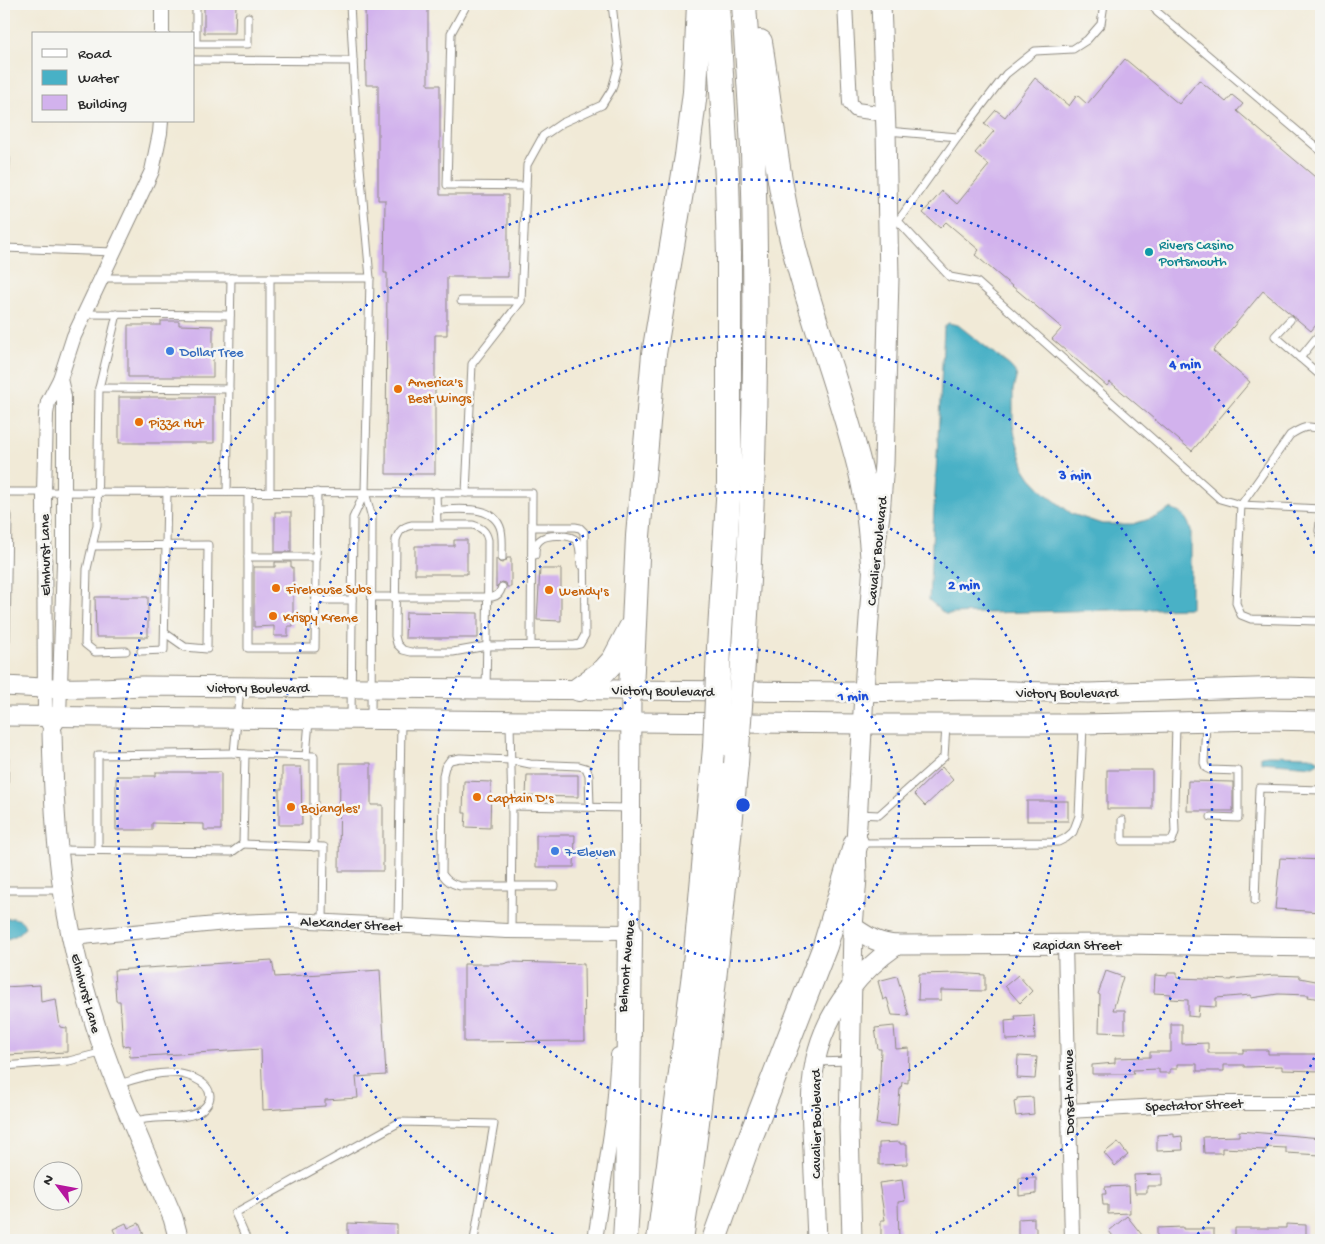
<svg xmlns="http://www.w3.org/2000/svg" width="1325" height="1244" font-family="'Gochi Hand',sans-serif">
  <style>
    .water { fill: #48b1c6; stroke: #3a6e78 }
    .building { fill: #d2b2ed }
    .lines { fill: none; stroke-linecap: round; stroke-linejoin: round }
    .lane-casing { stroke: #8e8a81; stroke-width: 9 }
    .street-casing { stroke: #8e8a81; stroke-width: 16 }
    .secondary-casing { stroke: #8e8a81; stroke-width: 21 }
    .highway-casing { stroke: #8e8a81; stroke-width: 26 }
    .lane { stroke: #fff; stroke-width: 7 }
    .street { stroke: #fff; stroke-width: 14 }
    .secondary { stroke: #fff; stroke-width: 19 }
    .highway { stroke: #fff; stroke-width: 24 }
    .highway-bridge-casing { stroke: #8e8a81; stroke-width: 26; stroke-linecap: butt }
    .highway-bridge { stroke: #fff; stroke-width: 24 }
    .ring { fill: none; stroke: #1d4ed8; stroke-width: 2.5; stroke-dasharray: 2.5 5 }
    .culture-dot { fill: #0f9aa8; stroke: #f6f6f2; stroke-width: 2 }
    .shop-dot { fill: #3f7fe0; stroke: #f6f6f2; stroke-width: 2 }
    .food-dot { fill: #e8710a; stroke: #f6f6f2; stroke-width: 2 }
    .labels { text-anchor: middle; stroke-width: 5; stroke-linejoin: round; paint-order: stroke }
    .culture-label { font-size: 14px; fill: #0d838f; stroke: #f6f6f2; text-anchor: start }
    .shop-label { font-size: 14px; fill: #366cbe; stroke: #f6f6f2; text-anchor: start }
    .food-label { font-size: 14px; fill: #c56008; stroke: #f6f6f2; text-anchor: start }
    .street-label { font-size: 14px; fill: #2b2b2b; stroke: #f6f6f2 }
    .centre { fill: #1d4ed8; stroke: #f6f6f2; stroke-width: 2.5 }
    .ring-label { font-size: 15px; text-anchor: middle; font-weight: bold; fill: #1d4ed8; stroke: #f6f6f2; stroke-width: 5; stroke-linejoin: round; paint-order: stroke }
  </style>
  <rect width="100%" height="100%" fill="#f6f6f2"/>
  <filter id="ink" filterUnits="userSpaceOnUse"><feTurbulence type="fractalNoise" baseFrequency=".02" numOctaves="2"/><feDisplacementMap in="SourceGraphic" scale="10" xChannelSelector="R" yChannelSelector="G"/><feConvolveMatrix kernelMatrix="1 2 1 2 8 2 1 2 1" color-interpolation-filters="sRGB"/></filter>
  <filter id="wash" filterUnits="userSpaceOnUse"><feTurbulence type="fractalNoise" baseFrequency=".0096" numOctaves="4" result="noise"/><feDisplacementMap in="SourceGraphic" scale="20" xChannelSelector="R" yChannelSelector="G"/><feGaussianBlur stdDeviation="1.12" result="paint"/><feColorMatrix in="noise" values="0 0 0 0 0 0 0 0 0 0 0 0 0 0 0 0 0 1.4 0 .05"/><feComposite in="paint" operator="in"/></filter>
  <g filter="url(#wash)">
    <rect width="100%" height="100%" fill="#f1ead7"/>
    <g class="water">
      <path d="M 948,323 L 958,325 L 1010,366 L 1017,374 L 1013,390 L 1013,425 L 1015,436 L 1025,469 L 1031,478 L 1046,494 L 1072,514 L 1102,524 L 1133,524 L 1156,517 L 1170,509 C 1183,513 1187,518 1191,530 L 1191,608 L 945,614 L 929,600 L 944,328 Z"/>
      <polygon points="1268,755 1310,756 1318,760 1318,763 1313,766 1261,762 1261,756"/>
      <path d="M 12,918 C 19,919 23,920 25,927 C 20,935 13,937 4,940 L 4,919 Z"/>
    </g>
    <g id="blocks">
      <g class="building">
        <polygon points="204,4 236,4 235,33 204,33"/>
        <polygon points="365,4 428,4 428,85 440,85 440,195 508,195 508,277 447,277 447,335 435,335 435,474 386,474 387,273 384,273 385,200 378,200 378,85 366,85"/>
        <polygon points="1125,59 1179,104 1199,80 1226,102 1232,95 1243,104 1237,111 1321,182 1321,319 1311,331 1263,291 1213,351 1250,382 1192,451 1110,382 1107,386 1052,339 1062,328 975,255 979,250 946,222 940,228 923,213 942,191 957,204 989,165 975,153 994,131 984,124 996,110 1005,117 1035,78 1069,106 1077,95 1087,104"/>
        <polygon points="161,321 179,321 179,325 213,326 213,377 128,377 128,325 161,325"/>
        <rect x="119" y="397" width="95" height="46"/>
        <rect x="275" y="512" width="16" height="40"/>
        <polygon points="454,540 467,540 467,574 415,574 415,546 454,546"/>
        <polygon points="496,558 499,562 502,563 506,561 507,558 511,558 511,587 507,587 506,583 502,582 496,587"/>
        <polygon points="275,562 291,562 291,567 293,567 293,626 288,626 288,636 274,636 274,626 254,627 254,567 275,567"/>
        <polygon points="540,569 561,569 561,621 537,620"/>
        <polygon points="95,597 148,597 148,637 96,637"/>
        <polygon points="406,612 478,613 478,638 405,638"/>
        <polygon points="340,763 371,763 371,805 383,805 383,871 339,871"/>
        <polygon points="282,767 301,767 302,825 279,825 279,789 282,789"/>
        <polygon points="942,767 953,780 925,806 914,794"/>
        <rect x="1107" y="770" width="45" height="39"/>
        <polygon points="156,772 221,772 221,830 204,830 204,824 152,823 152,830 116,830 116,776 156,776"/>
        <polygon points="527,775 578,775 578,797 526,796"/>
        <polygon points="464,781 491,782 490,828 465,827 466,813 463,813"/>
        <polygon points="1188,781 1233,782 1233,811 1187,811"/>
        <rect x="1027" y="801" width="41" height="20"/>
        <polygon points="536,835 575,835 574,867 536,867"/>
        <polygon points="1280,858 1321,860 1321,912 1275,909"/>
        <polygon points="272,960 275,977 380,970 386,1075 356,1077 358,1098 325,1100 325,1106 263,1110 261,1049 130,1057 129,1045 123,1046 120,1001 116,1001 114,970"/>
        <polygon points="510,962 584,964 585,1041 464,1042 464,964 503,964"/>
        <polygon points="1106,971 1123,977 1113,1010 1125,1010 1125,1033 1099,1032 1100,995 1098,994"/>
        <polygon points="957,973 985,975 985,991 941,990 941,1000 918,1000 919,974"/>
        <polygon points="1168,973 1177,973 1177,978 1232,980 1232,979 1274,975 1300,976 1300,978 1321,982 1321,999 1308,997 1309,995 1278,994 1251,998 1251,995 1216,998 1216,1007 1199,1006 1198,1017 1188,1016 1188,1000 1170,999 1171,994 1154,993 1155,975 1167,976"/>
        <polygon points="1018,975 1032,991 1020,1003 1005,986"/>
        <polygon points="897,976 909,1016 892,1015 887,998 883,1000 878,981"/>
        <polygon points="40,985 41,1002 56,999 60,1027 67,1028 67,1052 7,1055 6,1024 4,1024 4,987"/>
        <polygon points="1034,1015 1035,1039 1006,1040 1005,1021 1016,1020 1015,1016"/>
        <polygon points="1171,1024 1182,1024 1182,1044 1208,1043 1208,1053 1243,1053 1243,1050 1268,1050 1268,1054 1321,1054 1321,1071 1282,1070 1282,1066 1244,1067 1244,1065 1224,1065 1224,1071 1197,1071 1197,1064 1177,1064 1177,1069 1170,1069 1170,1073 1159,1073 1159,1069 1133,1070 1134,1074 1092,1074 1092,1065 1115,1063 1115,1058 1150,1057 1150,1052 1171,1052"/>
        <polygon points="894,1026 896,1049 909,1048 908,1083 902,1082 901,1089 900,1089 897,1126 876,1124 879,1102 881,1049 878,1049 875,1028"/>
        <polygon points="1018,1056 1037,1057 1035,1079 1017,1078"/>
        <polygon points="1033,1097 1034,1114 1016,1116 1014,1102 1017,1101 1017,1098"/>
        <polygon points="1239,1131 1321,1138 1321,1155 1286,1153 1286,1148 1266,1147 1266,1150 1222,1148 1222,1153 1204,1153 1203,1137 1239,1136"/>
        <polygon points="1174,1134 1174,1137 1182,1136 1183,1150 1157,1151 1157,1135"/>
        <polygon points="900,1142 900,1144 907,1144 907,1164 879,1165 879,1143"/>
        <polygon points="1118,1142 1128,1155 1115,1166 1104,1153"/>
        <polygon points="1162,1174 1162,1186 1147,1186 1147,1193 1135,1193 1134,1175"/>
        <polygon points="1019,1178 1036,1178 1036,1194 1019,1196"/>
        <polygon points="902,1180 905,1201 898,1202 899,1240 881,1240 881,1220 885,1220 879,1183"/>
        <polygon points="1129,1186 1130,1213 1108,1214 1108,1205 1103,1205 1102,1194 1106,1194 1105,1187"/>
        <polygon points="1127,1216 1146,1240 1116,1240 1109,1231"/>
        <polygon points="1034,1218 1034,1227 1036,1227 1036,1240 1026,1240 1026,1236 1018,1236 1018,1219"/>
        <polygon points="126,1223 128,1228 139,1223 146,1240 118,1240 113,1229"/>
        <polygon points="348,1223 397,1225 397,1240 348,1240"/>
        <polygon points="1286,1224 1306,1225 1306,1240 1235,1240 1235,1228 1286,1228"/>
        <polygon points="1183,1227 1183,1229 1214,1229 1214,1240 1157,1240 1157,1228"/>
      </g>
    </g>
  </g>
  <g filter="url(#ink)">
    <use href="#blocks" fill-opacity="0" stroke="#8e8a81" stroke-width="1"/>
    <g class="lines">
      <g class="lane-casing">
        <g id="lane">
          <polyline points="196,4 196,44 248,44 248,17"/>
          <polyline points="350,4 357,134 370,278 365,492 372,518 371,719"/>
          <polyline points="467,4 451,33 447,185 526,186"/>
          <polyline points="1152,4 1157,12 1321,151"/>
          <polyline points="194,60 353,61"/>
          <polyline points="887,131 958,137"/>
          <polyline points="4,150 6,159 4,209"/>
          <polyline points="896,221 898,221 958,137 1006,74 1035,51 1073,49 1087,40 1101,24 1104,4"/>
          <polyline points="898,221 950,277 977,282 1220,499 1241,505 1321,509"/>
          <polyline points="4,248 114,252"/>
          <polyline points="102,278 370,278"/>
          <polyline points="461,301 521,301"/>
          <polyline points="85,314 230,315"/>
          <polyline points="117,314 99,388 97,525 87,569 85,644 95,652 126,651"/>
          <polyline points="1290,320 1275,336 1321,376"/>
          <polyline points="1300,358 1321,332"/>
          <polyline points="99,388 229,389"/>
          <path d="M 1321,430 C 1309,424 1301,428 1290,435 L 1241,505 L 1236,603 L 1241,615 L 1251,619 L 1316,621 L 1321,620"/>
          <polyline points="4,492 532,493 531,645"/>
          <polyline points="227,492 231,278"/>
          <polyline points="248,492 248,648 315,648 317,492"/>
          <polyline points="270,492 270,278"/>
          <polyline points="436,492 437,525"/>
          <polyline points="466,493 472,364 521,301 527,165 543,136 562,123 602,105 612,89 619,64 612,4"/>
          <path d="M 436,510 C 457,510 494,503 501,530 C 503,539 502,549 502,558"/>
          <polyline points="1321,513 1319,531 1321,535"/>
          <polyline points="4,515 8,516 6,640 4,639"/>
          <polyline points="92,546 208,545 207,649 185,647 165,633"/>
          <path d="M 535,555 C 535,549 535,544 540,540 C 547,534 571,534 577,541 C 581,547 580,558 581,565"/>
          <polyline points="248,557 317,557"/>
          <path d="M 372,597 L 492,597 C 498,596 500,593 502,587"/>
          <polyline points="317,600 352,600"/>
          <polyline points="141,651 164,650 167,492"/>
          <path d="M 486,689 C 487,639 488,590 488,540 C 486,531 482,528 473,525 L 412,525 C 402,527 399,531 396,540 L 395,636 L 397,644 L 403,650 L 411,652 L 453,652 L 487,646 L 575,645 L 580,644 L 585,635 L 584,532 L 580,528 L 575,527 L 532,527"/>
          <polyline points="351,719 353,518 365,492"/>
          <polyline points="510,723 512,815 511,931"/>
          <polyline points="1206,723 1204,763 1206,768 1210,770 1238,771 1238,818 1211,817"/>
          <polyline points="4,749 5,749 4,792"/>
          <polyline points="245,754 314,756 314,847"/>
          <polyline points="306,756 309,721"/>
          <polyline points="512,806 630,808"/>
          <polyline points="858,814 879,815 944,757 946,726"/>
          <polyline points="1122,820 1122,841 1172,841 1175,832 1174,805 1176,724"/>
          <polyline points="859,843 1058,842 1066,838 1073,832 1079,816 1083,726"/>
          <polyline points="243,844 324,847 323,922"/>
          <polyline points="58,850 232,852 243,844 245,754 234,753 240,688"/>
          <polyline points="98,850 98,755 234,753"/>
          <path d="M 555,886 L 460,886 C 451,884 447,881 442,874 L 443,775 L 445,767 L 450,760 L 460,758 L 511,760 L 530,764 L 579,766 L 586,768 L 589,775 L 590,807"/>
          <polyline points="4,890 61,890"/>
          <polyline points="1255,901 1259,788 1321,790"/>
          <polyline points="398,925 401,721"/>
          <polyline points="815,1062 850,1061"/>
          <polyline points="4,1066 69,1061 104,1052"/>
          <path d="M 118,1084 C 135,1080 153,1072 170,1073 C 184,1073 209,1080 210,1096 C 210,1103 203,1110 197,1113 C 180,1121 154,1114 133,1122"/>
          <polyline points="247,1240 235,1213 400,1122 494,1124 474,1240"/>
        </g>
      </g>
      <g class="street-casing">
        <g id="street">
          <polyline points="845,4 850,103 856,110 885,114"/>
          <polyline points="162,34 162,4"/>
          <polyline points="56,724 59,717 64,562 64,396 60,379"/>
          <polyline points="49,725 45,717 44,493 46,414 48,402 60,379 74,336 152,171 160,133 161,121"/>
          <polyline points="72,938 236,922 291,920 507,931 630,932 629,939"/>
          <polyline points="1065,944 1072,1240"/>
          <polyline points="1068,1111 1216,1103 1321,1103"/>
          <polyline points="595,1240 613,1120 618,1055"/>
        </g>
      </g>
      <g class="secondary-casing">
        <g id="secondary">
          <path d="M 4,686 C 50,689 95,689 142,686 L 850,692 L 975,690 L 1088,693 L 1283,687 L 1321,688"/>
          <polyline points="4,716 862,724 1083,724 1263,720 1321,721"/>
          <path d="M 52,732 C 53,774 54,816 59,857 C 65,920 81,983 101,1042 C 121,1102 149,1160 173,1218 L 179,1240"/>
          <path d="M 853,927 C 868,937 878,944 897,945"/>
          <polyline points="630,932 631,690"/>
          <path d="M 817,1240 C 816,1210 814,1179 813,1149 C 811,1116 809,1081 818,1050 C 830,1007 861,970 897,945 L 1120,944 L 1321,947"/>
          <polyline points="852,1240 849,1128 853,927 857,878 856,843 865,674 873,564 880,514 884,464 889,278 886,131 881,4"/>
        </g>
      </g>
      <g class="highway-casing">
        <g id="highway">
          <polyline points="717,4 727,179 729,257 729,483 719,648"/>
          <path d="M 760,42 C 771,111 777,181 794,248 C 814,327 845,402 863,481 C 869,509 871,537 873,564"/>
          <path d="M 744,648 C 755,483 758,317 753,151 C 751,102 747,53 744,4"/>
          <polyline points="579,689 604,671 614,660 631,628"/>
          <polyline points="631,690 638,536 654,354 687,156 695,92 699,4"/>
          <polyline points="625,1240 627,1205 630,932"/>
          <polyline points="659,1240 694,974 715,748"/>
          <path d="M 681,1240 C 704,1082 721,923 736,764"/>
          <polyline points="714,1240 751,1136 825,946 856,843"/>
        </g>
      </g>
      <use href="#lane" class="lane"/>
      <use href="#street" class="street"/>
      <use href="#secondary" class="secondary"/>
      <use href="#highway" class="highway"/>
      <g class="highway-bridge-casing">
        <g id="highway-bridge">
          <polyline points="715,748 719,648"/>
          <polyline points="736,764 744,648"/>
        </g>
      </g>
      <use href="#highway-bridge" class="highway-bridge"/>
    </g>
  </g>
  <g class="ring">
    <circle cx="743" cy="805" r="156"/>
    <circle cx="743" cy="805" r="313"/>
    <path d="M567 1240A469 469 0 1 1 919 1240"/>
    <path d="M1320 1044A625 625 0 0 1 1193 1239M293 1239A625 625 0 1 1 1320 566"/>
  </g>
  <circle class="culture-dot" cx="1149" cy="252" r="5"/>
  <g class="shop-dot">
    <circle cx="170" cy="351" r="5"/>
    <circle cx="555" cy="851" r="5"/>
  </g>
  <g class="food-dot">
    <circle cx="398" cy="389" r="5"/>
    <circle cx="139" cy="422" r="5"/>
    <circle cx="276" cy="588" r="5"/>
    <circle cx="549" cy="590" r="5"/>
    <circle cx="273" cy="616" r="5"/>
    <circle cx="477" cy="797" r="5"/>
    <circle cx="291" cy="807" r="5"/>
  </g>
  <g class="labels">
    <g class="culture-label">
      <text x="1159" y="249">Rivers Casino<tspan x="1159" dy="16">Portsmouth</tspan></text>
    </g>
    <g class="shop-label">
      <text x="180" y="356">Dollar Tree</text>
      <text x="565" y="856">7-Eleven</text>
    </g>
    <g class="food-label">
      <text x="408" y="386">America's<tspan x="408" dy="16">Best Wings</tspan></text>
      <text x="149" y="427">Pizza Hut</text>
      <text x="286" y="593">Firehouse Subs</text>
      <text x="559" y="595">Wendy's</text>
      <text x="283" y="621">Krispy Kreme</text>
      <text x="487" y="802">Captain D's</text>
      <text x="301" y="812">Bojangles'</text>
    </g>
    <g class="street-label">
      <text transform="translate(876 551) rotate(-84)" y="5">Cavalier Boulevard</text>
      <text transform="translate(44 555) rotate(-91)" y="5">Elmhurst Lane</text>
      <text x="258" y="692">Victory Boulevard</text>
      <text transform="translate(663 690) rotate(1)" y="5">Victory Boulevard</text>
      <text x="1067" y="697">Victory Boulevard</text>
      <text transform="translate(351 923) rotate(3)" y="5">Alexander Street</text>
      <text x="1077" y="949">Rapidan Street</text>
      <text transform="translate(625 966) rotate(-85)" y="5">Belmont Avenue</text>
      <text transform="translate(87 993) rotate(75)" y="5">Elmhurst Lane</text>
      <text transform="translate(1068 1092) rotate(-91)" y="5">Dorset Avenue</text>
      <text transform="translate(1194 1104) rotate(-2)" y="5">Spectator Street</text>
      <text transform="translate(815 1124) rotate(-90)" y="5">Cavalier Boulevard</text>
    </g>
  </g>
  <circle cx="743" cy="805" r="8" class="centre"/>
  <g class="ring-label">
    <text x="1185" y="368">4 min</text>
    <text x="1075" y="479">3 min</text>
    <text x="964" y="589">2 min</text>
    <text x="853" y="700">1 min</text>
  </g>
  <rect width="1325" height="1244" fill="none" stroke="#f6f6f2" stroke-width="20"/>
  <rect x="32" y="32" width="162" height="90" fill="#f6f6f2" stroke="#a5a5a2"/>
  <rect x="42" y="49" width="25" height="8" fill="#ffffff" stroke="#a5a5a2"/>
  <text x="78" y="58" font-size="15" fill="#2b2b2b">Road</text>
  <rect x="42" y="70" width="25" height="15" fill="#48b1c6" stroke="#a5a5a2"/>
  <text x="78" y="82" font-size="15" fill="#2b2b2b">Water</text>
  <rect x="42" y="95" width="25" height="15" fill="#d2b2ed" stroke="#a5a5a2"/>
  <text x="78" y="108" font-size="15" fill="#2b2b2b">Building</text>
  <g transform="translate(58 1186) rotate(302)"><circle r="24" fill="#f6f6f2" stroke="#a5a5a2"/>
  <path d="M0-4L9 19L0 12L-9 19Z" fill="#b5179e"/>
  <text y="-8" font-size="14" font-weight="bold" text-anchor="middle" fill="#2b2b2b">N</text>
  </g>
</svg>
